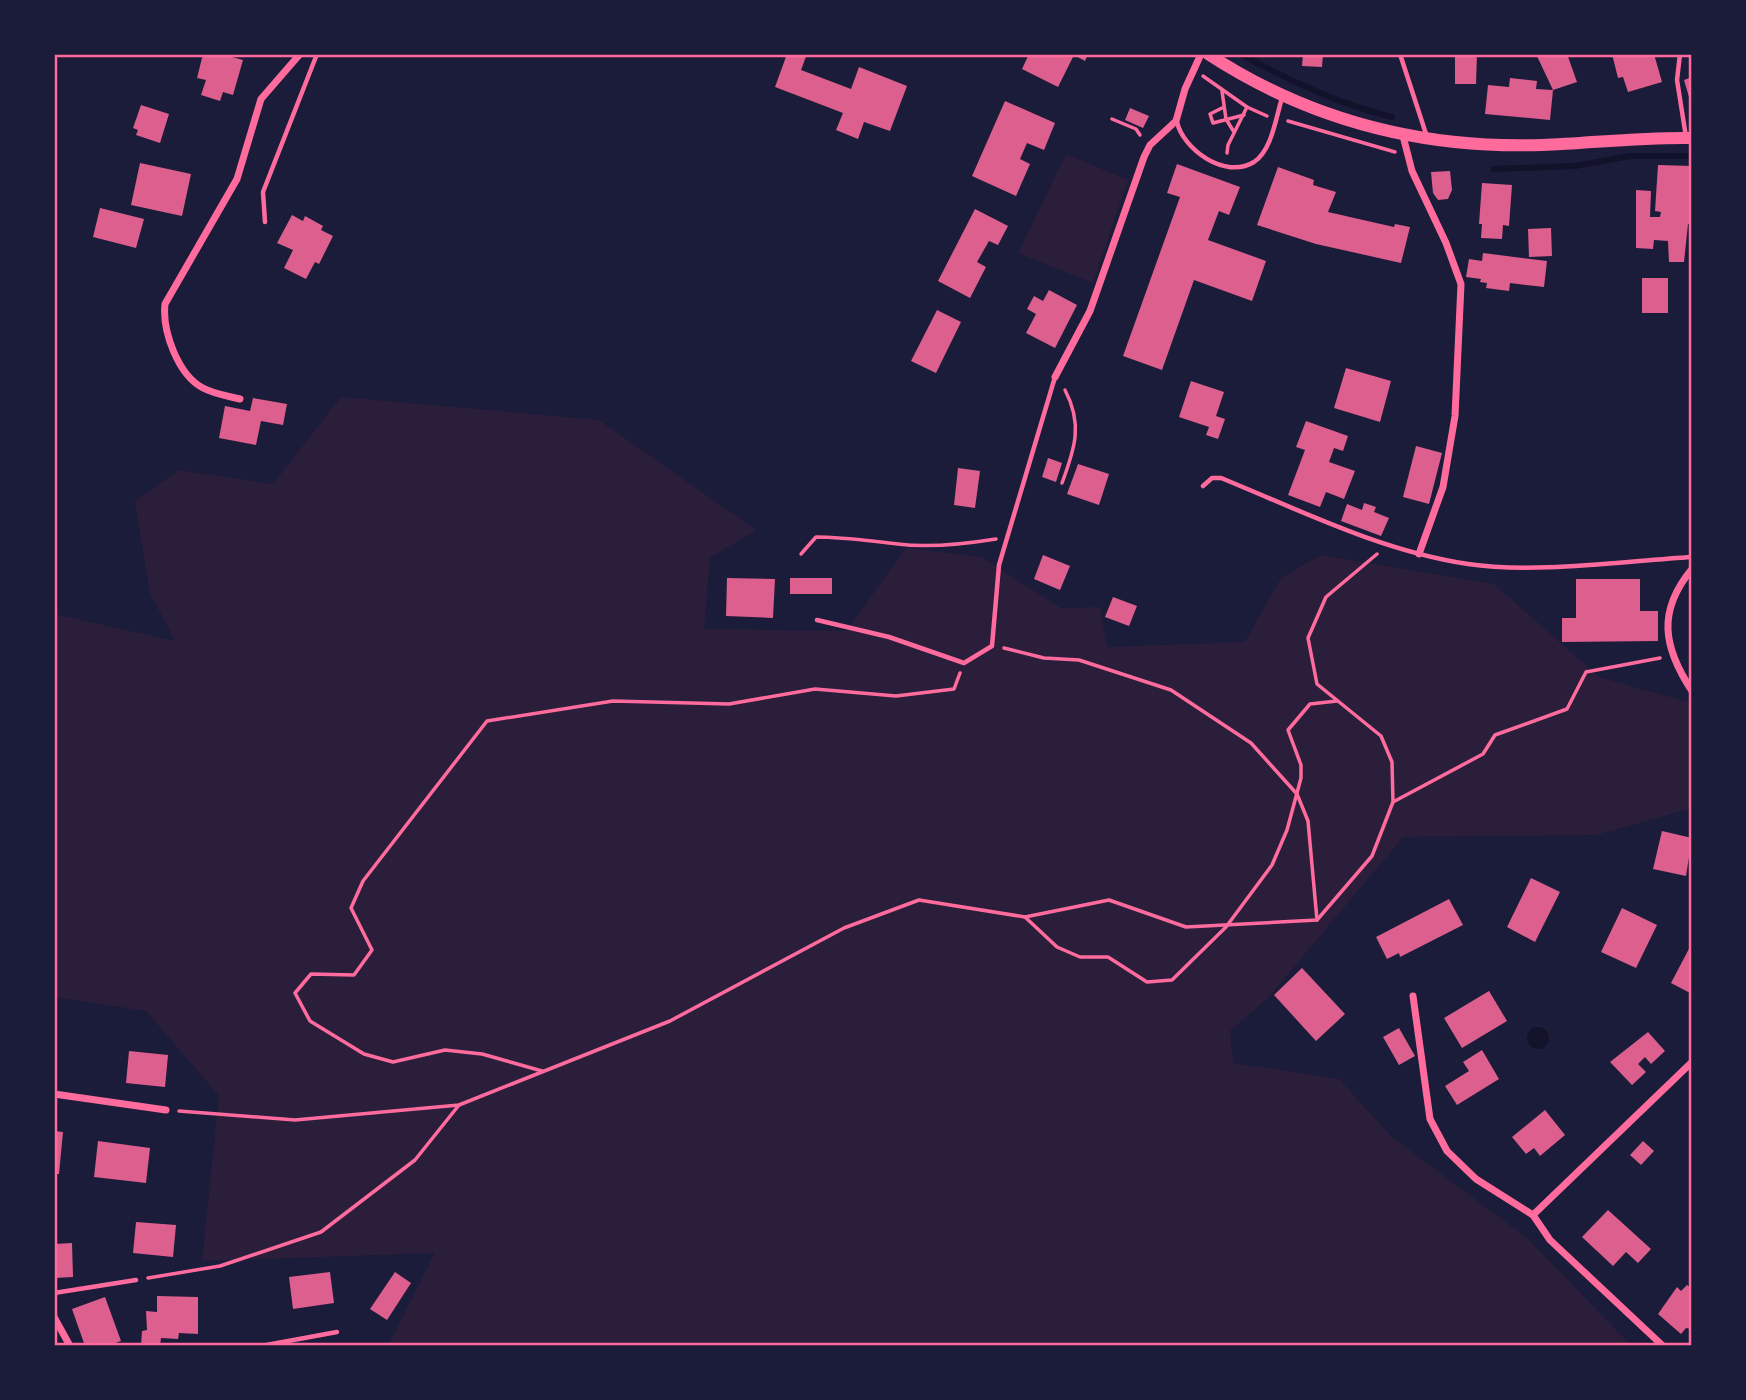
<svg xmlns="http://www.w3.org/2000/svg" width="1746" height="1400" font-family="Roboto,sans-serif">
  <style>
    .green { fill: #2a1e3b }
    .water { fill: #12122b }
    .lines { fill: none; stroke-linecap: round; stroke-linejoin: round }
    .stream { stroke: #12122b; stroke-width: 6 }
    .building { fill: #dd5f8e }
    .path { stroke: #ff6b9d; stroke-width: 3.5 }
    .service { stroke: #ff6b9d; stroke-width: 4.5 }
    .minor { stroke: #ff6b9d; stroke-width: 7 }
    .secondary { stroke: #ff6b9d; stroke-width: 12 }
    .neatline { fill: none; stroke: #ff6b9d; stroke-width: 2.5 }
  </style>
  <rect width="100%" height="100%" fill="#1b1b3a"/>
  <g class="green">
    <polygon points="1066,154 1128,180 1093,283 1018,253"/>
    <polygon points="341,397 599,420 756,530 710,558 704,629 846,631 906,548 981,557 1061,608 1100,607 1107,647 1245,642 1281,578 1321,555 1494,584 1599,677 1692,703 1692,808 1596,835 1403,837 1269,997 1230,1031 1233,1063 1339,1079 1391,1136 1526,1237 1632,1346 388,1346 435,1253 202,1261 219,1096 146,1011 54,997 54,614 175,641 150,593 135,501 179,470 273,484"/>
  </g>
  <circle class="water" cx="1538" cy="1038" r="11"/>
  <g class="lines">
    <g class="stream">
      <path d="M 1241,54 C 1290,81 1338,104 1392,117"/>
      <polyline points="1494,169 1575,166 1630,156 1692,156"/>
    </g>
  </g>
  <g class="building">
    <polygon points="203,54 233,54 232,57 243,60 233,95 223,92 220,101 201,95 206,80 197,78"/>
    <polygon points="787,54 807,54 801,70 851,89 859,67 907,86 890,131 864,122 858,139 836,130 843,113 775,87"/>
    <polygon points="1029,54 1088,54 1085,61 1074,55 1058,87 1022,69"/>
    <polygon points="1303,54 1323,54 1322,67 1302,66"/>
    <polygon points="1455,54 1477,54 1476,84 1455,84"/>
    <polygon points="1536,54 1567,54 1577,82 1553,90"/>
    <polygon points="1612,54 1654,54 1662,82 1628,92 1623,77 1618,78"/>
    <polygon points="1692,77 1692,104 1691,104 1684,80"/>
    <polygon points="1510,78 1537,81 1536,89 1553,90 1550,120 1485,114 1488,85 1509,87"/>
    <polygon points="1005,101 1055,123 1044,150 1027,143 1020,159 1030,164 1016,196 972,176"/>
    <polygon points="141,105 169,114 160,143 136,135 138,130 133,128"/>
    <polygon points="1130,108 1149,116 1143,128 1125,120"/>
    <polygon points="140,163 191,174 182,216 131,205"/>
    <polygon points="1177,164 1240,187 1229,215 1219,211 1208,240 1266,261 1252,301 1194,280 1162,370 1123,356 1180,197 1167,193"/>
    <polygon points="1658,165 1692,166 1692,224 1688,224 1684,262 1669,262 1668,241 1654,240 1653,249 1636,248 1636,190 1651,191 1650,217 1660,217 1661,212 1655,211"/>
    <polygon points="1278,167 1314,180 1313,185 1336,192 1328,212 1394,227 1395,224 1410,227 1401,263 1316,244 1257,225"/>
    <polygon points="1450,171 1452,190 1448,199 1438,200 1433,193 1431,172"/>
    <polygon points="1482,183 1512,185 1509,226 1503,225 1502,239 1481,238 1482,224 1479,224"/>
    <polygon points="100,208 144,219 136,248 93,237"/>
    <polygon points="975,209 1008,226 998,245 989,241 977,262 986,267 970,298 938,281"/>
    <polygon points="292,215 303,221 305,216 323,226 321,230 333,236 319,264 315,262 306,279 284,268 293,250 277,243"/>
    <polygon points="1551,228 1552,256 1529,257 1528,229"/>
    <polygon points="1483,253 1547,261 1544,287 1510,283 1509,291 1486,288 1487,283 1480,282 1481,279 1466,277 1469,259 1482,261"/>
    <rect x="1642" y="278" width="26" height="35"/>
    <polygon points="1049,290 1077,305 1055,348 1026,333 1036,314 1027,309 1034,296 1043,301"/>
    <polygon points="937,310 961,322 936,373 911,361"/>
    <polygon points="1346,368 1391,381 1380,422 1334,408"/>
    <polygon points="1191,381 1224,392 1216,416 1225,419 1218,439 1206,435 1209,427 1179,417"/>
    <polygon points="253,398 287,404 283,425 261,421 256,445 219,438 225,406 250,411"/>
    <polygon points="1306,421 1348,436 1343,451 1334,448 1329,462 1355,471 1344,499 1326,492 1320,507 1288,495 1305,450 1296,447"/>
    <polygon points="1416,446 1442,453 1429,504 1403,497"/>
    <polygon points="1048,458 1062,463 1056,482 1042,477"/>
    <polygon points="1078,464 1109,474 1099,505 1067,494"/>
    <polygon points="958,468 980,471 975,508 954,505"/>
    <polygon points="1364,503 1376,507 1374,512 1389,518 1381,536 1341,521 1347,504 1362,510"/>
    <polygon points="1043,555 1070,566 1060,590 1034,579"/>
    <polygon points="727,578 775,579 773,618 726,616"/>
    <rect x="790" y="578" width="42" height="16"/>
    <polygon points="1576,579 1640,579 1640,611 1658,611 1658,641 1562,642 1562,618 1576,618"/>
    <polygon points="1113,597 1137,606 1129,626 1105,617"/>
    <polygon points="1662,831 1692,838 1686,876 1653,869"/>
    <polygon points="1531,878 1560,892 1535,942 1507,927"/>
    <polygon points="1449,899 1463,925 1400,957 1399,953 1387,959 1376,937"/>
    <polygon points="1622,908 1657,925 1636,968 1601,952"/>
    <polygon points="1692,943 1692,994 1671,983"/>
    <polygon points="1302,968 1345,1014 1316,1041 1274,995"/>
    <polygon points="1489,991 1507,1021 1462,1048 1444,1018"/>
    <polygon points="1399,1028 1415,1056 1399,1065 1383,1037"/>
    <polygon points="1648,1032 1665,1051 1651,1064 1645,1057 1638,1064 1646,1072 1632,1085 1610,1062"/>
    <polygon points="1482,1050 1499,1079 1457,1105 1445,1086 1469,1071 1463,1062"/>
    <polygon points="129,1051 168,1055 165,1087 126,1083"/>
    <polygon points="1545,1110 1565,1135 1540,1156 1534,1148 1526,1154 1512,1137"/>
    <polygon points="54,1131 63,1132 59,1174 54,1174"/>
    <polygon points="98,1141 150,1148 146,1183 94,1177"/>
    <polygon points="1643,1141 1654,1151 1641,1165 1630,1155"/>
    <polygon points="1608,1210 1651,1249 1638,1263 1626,1252 1613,1266 1582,1237"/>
    <polygon points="136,1222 176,1225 173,1257 133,1253"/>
    <polygon points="72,1243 73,1277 54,1278 54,1244"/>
    <polygon points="330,1272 334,1303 293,1309 289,1277"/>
    <polygon points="395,1272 411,1283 387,1320 370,1309"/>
    <polygon points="1687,1285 1692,1289 1692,1329 1686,1328 1681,1334 1658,1314 1677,1287 1681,1291"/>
    <polygon points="157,1296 198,1297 198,1334 179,1333 178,1339 161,1338 160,1346 141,1346 142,1331 147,1330 146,1311 157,1312"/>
    <polygon points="105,1297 121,1341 107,1346 85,1346 72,1309"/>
  </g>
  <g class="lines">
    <g class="path">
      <polyline points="1203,76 1247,107 1228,145 1227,153"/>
      <polyline points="1222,91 1226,119 1234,132"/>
      <polyline points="1247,107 1267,116"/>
      <polyline points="1222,108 1210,114 1213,123 1244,115"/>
      <polyline points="1112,119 1136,129 1140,135"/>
      <polyline points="1288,121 1395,152"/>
      <path d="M 1062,483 C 1075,448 1083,424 1065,390"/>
      <path d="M 801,554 L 816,537 C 845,537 869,541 898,544 C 929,548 965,544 996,539"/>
      <polyline points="1377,554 1326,597 1308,638 1317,684 1381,736 1392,762 1393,802"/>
      <polyline points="1004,648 1044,658 1079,660 1171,690 1251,743 1297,794 1308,821 1317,920"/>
      <polyline points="1025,917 1057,947 1080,957 1108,957 1147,982 1172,980 1226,927 1272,865 1287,830 1301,778 1301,765 1288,730 1310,704 1337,701"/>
      <polyline points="542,1071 482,1054 445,1050 393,1062 364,1054 310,1021 295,993 311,974 354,975 372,950 351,908 363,881 487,721 613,701 729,704 815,689 896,696 954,689 960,673"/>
      <polyline points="179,1111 295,1120 459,1105 670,1021 844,928 919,900 1025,917 1109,900 1186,927 1317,920 1372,856 1393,802 1483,754 1495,735 1567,709 1586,672 1660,658"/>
      <polyline points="148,1278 220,1266 321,1232 415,1160 459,1105"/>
    </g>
    <g class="service">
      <polyline points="1400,54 1427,137"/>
      <polyline points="1680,54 1677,80 1686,137"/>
      <path d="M 1177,122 C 1183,149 1225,180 1254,162 C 1272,150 1276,117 1282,98"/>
      <polyline points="265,222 263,192 317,54"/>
      <path d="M 1203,486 L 1212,478 L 1221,478 C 1302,511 1381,551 1468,564 C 1533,574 1624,561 1692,557"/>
      <polyline points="817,620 889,637 964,663 992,646 999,565 1055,377"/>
      <polyline points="54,1293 136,1280"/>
      <polyline points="261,1346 337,1332"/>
    </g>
    <g class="minor">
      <polyline points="1403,136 1412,171 1446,243 1461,284 1455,416 1443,487 1419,554"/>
      <polyline points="1055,377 1090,311 1144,157 1150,145 1176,121 1185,89 1201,54"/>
      <path d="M 240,399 C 228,396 214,394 203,388 C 178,375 162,331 165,304 L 237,179 L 261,99 L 300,54"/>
      <path d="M 1692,569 C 1657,611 1663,647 1692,691"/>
      <polyline points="1413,996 1430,1119 1447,1151 1476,1179 1533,1215 1550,1240 1663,1346"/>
      <polyline points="54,1094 166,1110"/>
      <polyline points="1533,1215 1692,1062"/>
      <polyline points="54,1317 70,1346"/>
    </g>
    <path class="secondary" d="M 1208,54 C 1309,120 1422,149 1542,145 C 1592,143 1642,137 1692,138"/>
  </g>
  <rect width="1746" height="1400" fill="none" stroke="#1b1b3a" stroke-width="112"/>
  <rect x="56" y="56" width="1634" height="1288" class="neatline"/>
</svg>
